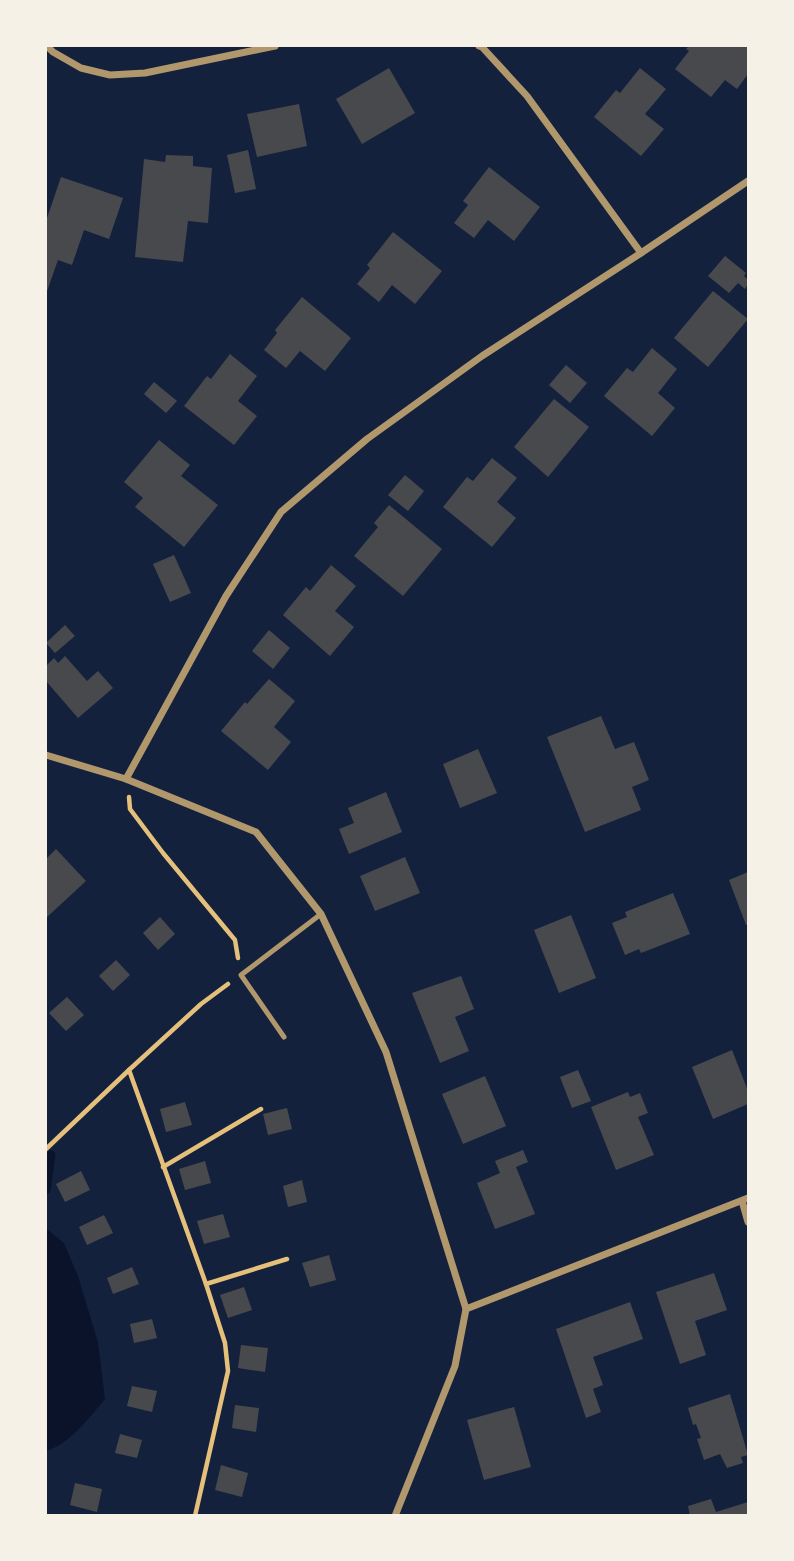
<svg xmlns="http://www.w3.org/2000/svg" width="794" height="1561" font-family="Georgia,serif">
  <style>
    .water { fill: #0b132b }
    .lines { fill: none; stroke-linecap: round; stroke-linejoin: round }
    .stream { stroke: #0b132b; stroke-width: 9 }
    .building { fill: #48494c }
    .path { stroke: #e5c07b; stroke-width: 4.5 }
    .service { stroke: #b1986c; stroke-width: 5 }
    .minor { stroke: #b1986c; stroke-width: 7 }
  </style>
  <rect width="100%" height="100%" fill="#14213d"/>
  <path class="water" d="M 46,1228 L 64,1243 L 78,1276 L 98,1342 L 105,1399 C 89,1418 70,1444 46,1451 Z"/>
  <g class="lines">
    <polyline class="stream" points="46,1190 51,1155"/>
  </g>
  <g class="building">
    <polygon points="689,46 748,46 748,74 737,89 725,80 711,97 675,69 689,51 686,49"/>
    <polygon points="389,68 415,113 362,144 336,99"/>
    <polygon points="640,68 666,89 645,114 664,129 641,156 594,117 616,90 620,93"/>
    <polygon points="299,104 307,146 257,157 247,114"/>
    <polygon points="248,150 256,189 235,193 227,155"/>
    <polygon points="166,155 193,156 193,166 212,168 208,223 188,221 183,262 135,257 144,159 165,162"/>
    <polygon points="489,167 540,207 514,241 488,220 474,238 454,223 468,205 463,201"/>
    <polygon points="61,177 123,198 109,239 84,230 72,265 58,260 46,294 46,221"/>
    <polygon points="393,232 442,271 415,304 392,285 379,302 357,284 370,268 367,265"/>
    <polygon points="725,256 746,273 744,276 748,280 748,284 745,289 738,283 729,293 708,276"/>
    <polygon points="713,291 748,319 708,367 674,338"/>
    <polygon points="302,297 351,338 325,371 300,351 286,368 264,350 277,333 275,330"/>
    <polygon points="652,348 677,369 658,393 675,408 652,436 604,396 627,368 633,372"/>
    <polygon points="230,354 257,376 238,401 257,416 234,445 184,406 207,376 211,379"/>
    <polygon points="566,365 587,383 570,403 549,385"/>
    <polygon points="154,382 177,401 166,413 144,394"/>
    <polygon points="554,399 589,427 548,477 514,447"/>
    <polygon points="159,440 190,465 181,476 218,505 184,547 135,507 143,498 124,482"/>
    <polygon points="492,458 517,478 497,502 516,518 492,547 443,507 467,477 473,481"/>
    <polygon points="405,475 424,491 408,511 388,495"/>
    <polygon points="389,505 442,549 403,596 354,556 378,527 374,523"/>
    <polygon points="174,555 191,593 170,602 153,564"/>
    <polygon points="331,565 356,586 335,611 354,627 330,656 283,615 306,587 310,591"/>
    <polygon points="65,625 75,636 55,653 46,643"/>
    <polygon points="269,630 290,648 273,669 252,651"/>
    <polygon points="65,656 87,681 98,671 113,688 78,718 46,681 46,666 54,658 58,663"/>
    <polygon points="269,679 295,701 274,727 291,742 268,770 221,731 245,702 247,704"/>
    <polygon points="601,716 615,749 634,742 649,780 632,787 641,810 585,832 547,737"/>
    <polygon points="478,749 497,793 460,808 443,764"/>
    <polygon points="386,792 402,832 349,854 339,829 354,823 348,808"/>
    <polygon points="56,849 86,881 46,918 46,859"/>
    <polygon points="405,857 420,893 375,911 360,876"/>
    <polygon points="748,872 748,924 746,925 729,880"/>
    <polygon points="673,893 690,934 641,953 639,949 625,955 612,923 627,917 625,912"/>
    <polygon points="571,915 596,978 559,993 534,930"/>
    <polygon points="160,917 175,934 158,950 143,933"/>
    <polygon points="116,960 130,975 113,991 99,976"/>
    <polygon points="461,976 474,1009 455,1017 469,1051 440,1063 412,993"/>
    <polygon points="67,997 84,1015 66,1031 49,1013"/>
    <polygon points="732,1050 748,1091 748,1104 713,1119 692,1067"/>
    <polygon points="578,1070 591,1101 572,1108 560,1077"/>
    <polygon points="485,1076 506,1126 463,1144 442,1094"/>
    <polygon points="628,1092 630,1097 640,1093 648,1113 638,1117 654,1155 616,1170 591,1107"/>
    <polygon points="185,1102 192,1125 166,1132 160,1109"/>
    <polygon points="287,1108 292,1129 268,1135 263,1114"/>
    <polygon points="523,1150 528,1162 516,1167 535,1214 495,1229 477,1183 500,1173 495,1161"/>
    <polygon points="205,1161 211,1183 185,1190 179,1169"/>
    <polygon points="81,1171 90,1190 65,1202 56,1184"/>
    <polygon points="302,1180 307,1202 288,1207 283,1186"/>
    <polygon points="223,1214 230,1237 204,1244 197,1221"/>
    <polygon points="104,1215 113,1233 87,1245 79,1227"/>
    <polygon points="329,1255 336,1280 310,1287 302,1263"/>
    <polygon points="132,1267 139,1284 113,1294 107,1278"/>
    <polygon points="714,1273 727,1310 695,1321 706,1355 680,1364 656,1292"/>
    <polygon points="244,1287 252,1310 228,1318 220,1295"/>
    <polygon points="630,1302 643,1339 593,1357 603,1385 593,1389 601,1412 586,1418 556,1329"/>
    <polygon points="152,1319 157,1338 134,1343 130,1324"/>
    <polygon points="241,1345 268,1348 265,1372 238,1368"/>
    <polygon points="132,1386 157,1391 152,1412 127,1406"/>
    <polygon points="730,1394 748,1455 741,1457 743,1463 727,1468 720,1454 704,1460 697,1439 701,1438 696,1424 693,1425 688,1408"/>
    <polygon points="235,1405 259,1408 256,1432 232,1428"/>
    <polygon points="514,1407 531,1467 484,1480 467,1420"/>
    <polygon points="120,1434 142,1440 137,1458 115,1453"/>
    <polygon points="221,1465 248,1473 242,1497 215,1490"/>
    <polygon points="75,1483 102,1489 97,1512 70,1505"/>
    <polygon points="711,1499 716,1512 748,1502 748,1516 690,1516 688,1506"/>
  </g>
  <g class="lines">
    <g class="path">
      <polyline points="129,797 130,809 163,853 235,940 238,958"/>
      <polyline points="46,1149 129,1070"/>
      <polyline points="163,1167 261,1109"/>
      <polyline points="206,1284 287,1259"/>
      <polyline points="195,1516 228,1371 225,1343 206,1284 129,1070 201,1004 228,984"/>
    </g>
    <polyline class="service" points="284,1037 241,975 321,914"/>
    <g class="minor">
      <polyline points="47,46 53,52 81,68 110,75 145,73 275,46"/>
      <polyline points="479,46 482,47 527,96 641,253"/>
      <polyline points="46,755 126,779 256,832 321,914 386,1052 466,1309 455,1366 395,1516"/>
      <polyline points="126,779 226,596 281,512 367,439 482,356 641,253 748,181"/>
      <polyline points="742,1201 748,1222"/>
      <polyline points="466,1309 748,1198"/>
    </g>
  </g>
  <rect width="794" height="1561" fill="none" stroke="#f6f1e7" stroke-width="94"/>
</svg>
